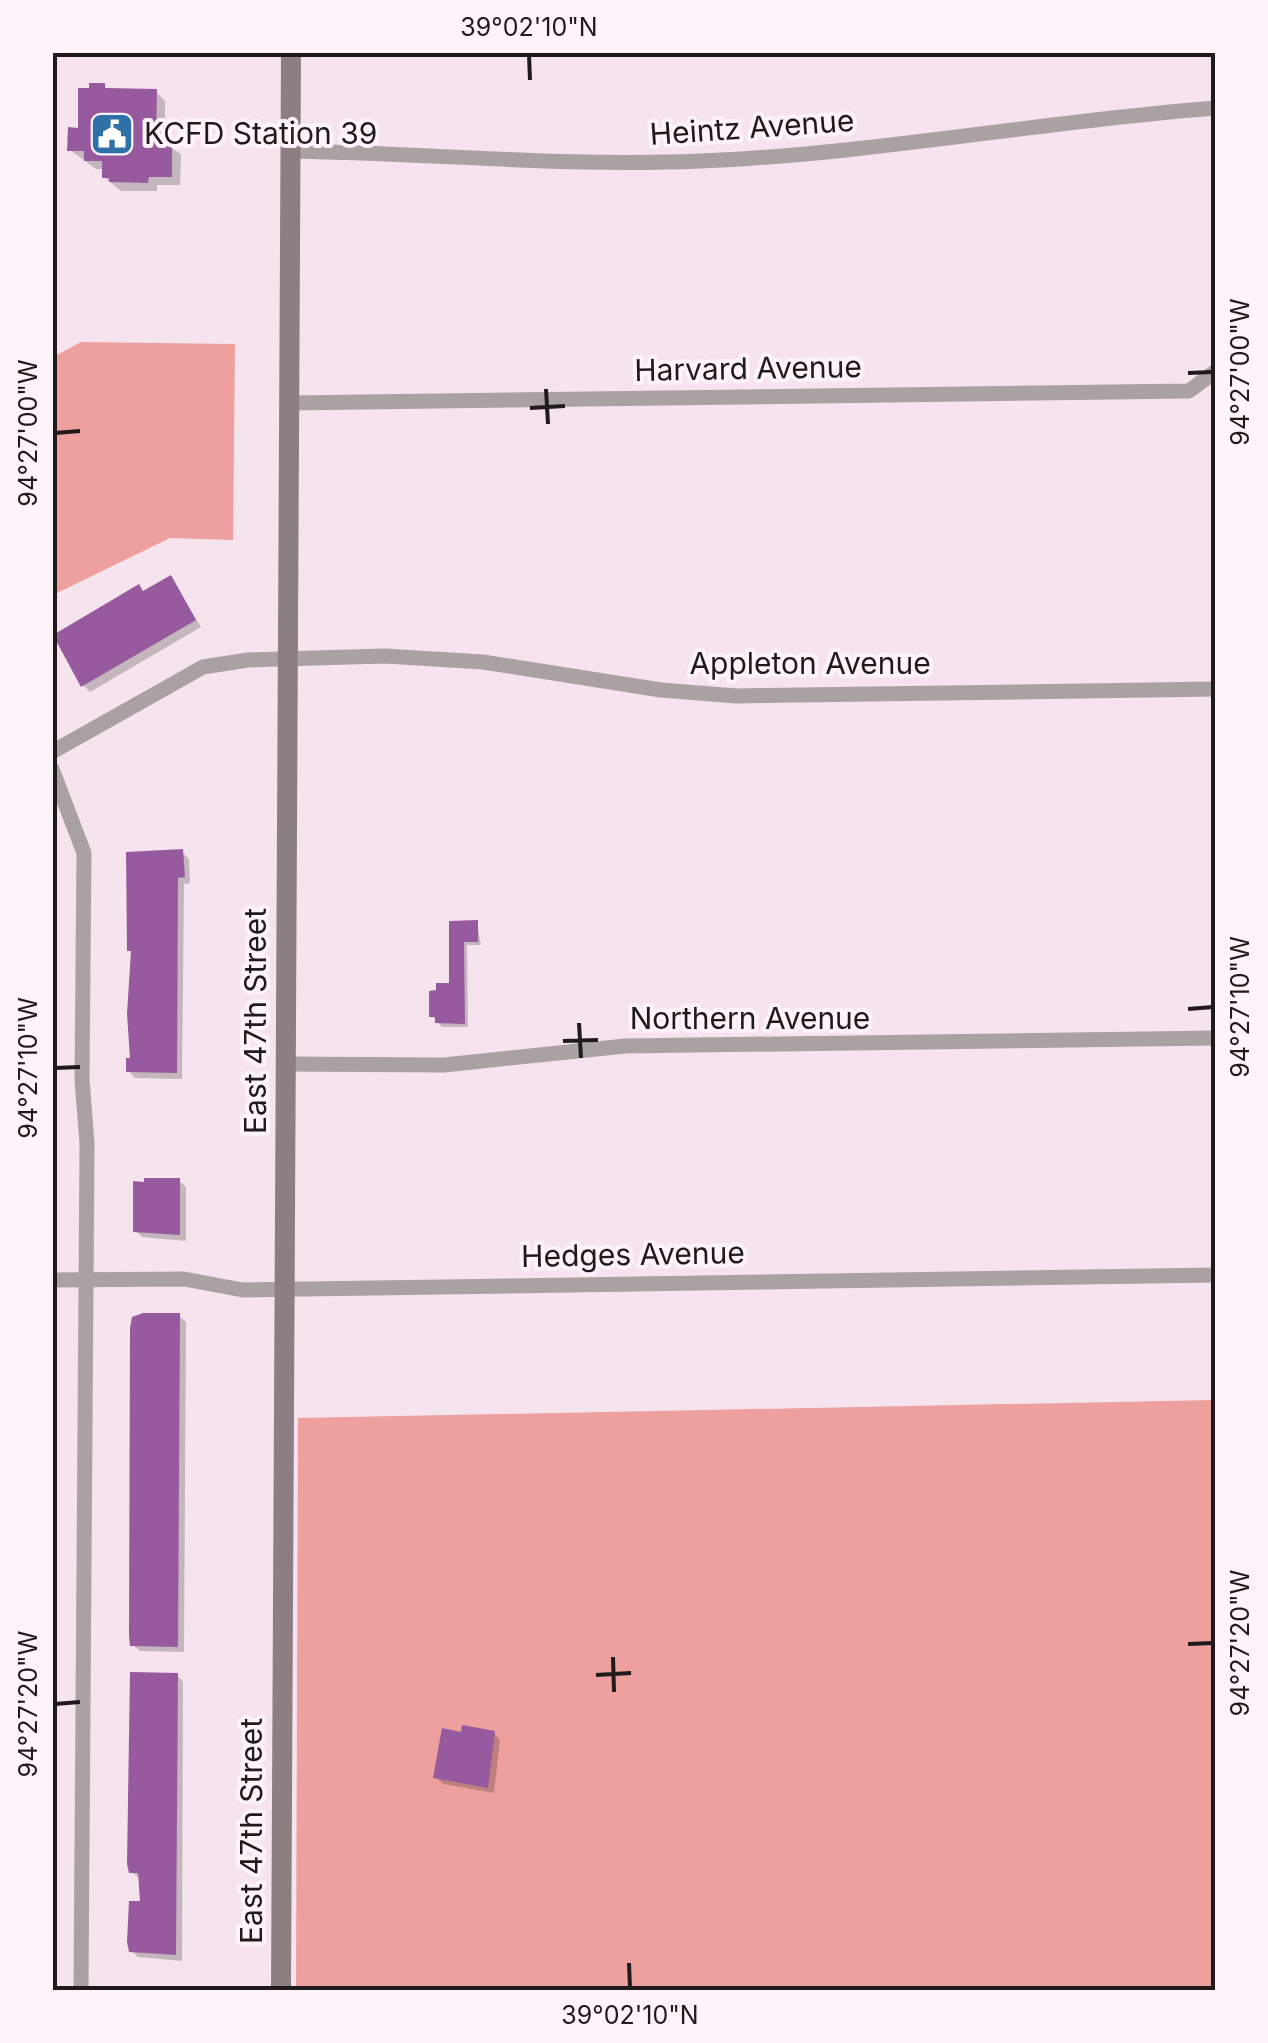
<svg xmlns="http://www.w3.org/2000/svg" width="1268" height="2043" font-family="Inter,sans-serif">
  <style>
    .green { fill: #eda09e }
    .shadow { fill: #0003 }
    .building { fill: #975a9e }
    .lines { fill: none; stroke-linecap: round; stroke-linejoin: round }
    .minor { stroke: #aaa1a3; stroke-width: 15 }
    .secondary { stroke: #8b7f82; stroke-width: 20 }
    .ticks { fill: none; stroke: #201a1d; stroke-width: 4 }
    .labels { text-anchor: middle; stroke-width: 8; stroke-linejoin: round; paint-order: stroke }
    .street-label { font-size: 30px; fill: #201a1d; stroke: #fdf3f9 }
    .poi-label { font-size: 30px; fill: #201a1d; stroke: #fdf3f9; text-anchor: start }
    .neatline { fill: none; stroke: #201a1d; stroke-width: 4 }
    .ticks-label { font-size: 25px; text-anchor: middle; fill: #201a1d }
  </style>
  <rect width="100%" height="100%" fill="#f5e4ed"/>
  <g class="green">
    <polygon points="81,342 235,344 233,540 170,538 53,595 53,357"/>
    <polygon points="1215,1400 1215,1990 296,1990 298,1418"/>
  </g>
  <g class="shadow">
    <polygon points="104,86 109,91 156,92 165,101 165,144 181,154 180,185 157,185 157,191 121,191 104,177 105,169 96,169 70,150"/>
    <polygon points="171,578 201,627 90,692 83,685"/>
    <polygon points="182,852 189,859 190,883 184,884 182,1079 135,1078 129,1071"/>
    <polygon points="477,923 481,945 467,945 468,1027 442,1027 432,1016 452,986 452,924"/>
    <polygon points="179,1181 186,1187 186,1241 142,1237 135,1230"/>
    <polygon points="179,1316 186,1322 184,1652 140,1651 133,1645"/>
    <polygon points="177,1675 183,1682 182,1961 138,1957 131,1950 142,1904 141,1879 131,1872"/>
    <polygon points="494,1733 500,1740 494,1793 443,1784 436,1777"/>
  </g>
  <g class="building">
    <polygon points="89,83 105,83 105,88 157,89 156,141 172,142 172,177 149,177 148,183 109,182 109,178 102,178 102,161 84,161 84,151 67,151 68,127 78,128 78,88 89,88"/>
    <polygon points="171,575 196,620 81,687 53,635 139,584 143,591"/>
    <polygon points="183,849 185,877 178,878 177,1073 126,1072 126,1058 130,1058 127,1014 131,951 127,951 126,852"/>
    <polygon points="478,920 478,942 464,942 465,1024 435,1023 435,1017 429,1017 429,991 436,990 436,983 449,983 449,921"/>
    <polygon points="144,1178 180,1178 180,1235 133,1232 133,1181 144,1182"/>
    <polygon points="143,1313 180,1313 178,1647 130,1646 129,1636 130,1328 132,1317"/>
    <polygon points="130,1672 178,1673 176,1955 129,1952 127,1942 129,1901 140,1901 138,1873 129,1873 127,1864"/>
    <polygon points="462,1725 495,1731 488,1788 433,1778 442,1728 461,1732"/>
  </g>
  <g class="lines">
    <g class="minor">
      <path d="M 290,151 C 427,153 564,167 701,161 C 873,154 1043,121 1216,108"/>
      <polyline points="289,403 1189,391 1216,371"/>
      <polyline points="52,752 203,667 248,660 385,656 483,662 661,690 736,696 1216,689"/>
      <polyline points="52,769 84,853 82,1079 87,1144 81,1990"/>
      <polyline points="285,1064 444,1065 625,1046 1216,1038"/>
      <polyline points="52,1280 184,1279 243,1290 1216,1275"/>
    </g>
    <polyline class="secondary" points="281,1990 291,52"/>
  </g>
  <path class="ticks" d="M 529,55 L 530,80M 1188,373 L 1213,372M 546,389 L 548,424M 530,408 L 565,406M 55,433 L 80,431M 1188,1009 L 1213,1007M 579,1023 L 581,1058M 563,1041 L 598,1040M 55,1068 L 80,1067M 1188,1644 L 1213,1643M 613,1657 L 614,1692M 596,1675 L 631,1673M 55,1704 L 80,1702M 629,1963 L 630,1988"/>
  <defs>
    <g id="civic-square" transform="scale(2.25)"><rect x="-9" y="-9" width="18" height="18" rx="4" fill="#2f70a6" stroke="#fdf3f9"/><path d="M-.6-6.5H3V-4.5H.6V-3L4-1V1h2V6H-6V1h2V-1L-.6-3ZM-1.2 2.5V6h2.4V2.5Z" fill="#fff"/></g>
  </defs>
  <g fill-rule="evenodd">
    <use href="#civic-square" x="112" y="134"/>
  </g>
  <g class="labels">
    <g class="street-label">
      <text transform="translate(752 128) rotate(-4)" y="10">Heintz Avenue</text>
      <text transform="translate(748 369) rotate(-1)" y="10">Harvard Avenue</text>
      <text x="810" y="674">Appleton Avenue</text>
      <text x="750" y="1029">Northern Avenue</text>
      <text transform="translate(256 1021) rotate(-90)" y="10">East 47th Street</text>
      <text transform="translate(633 1255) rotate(-1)" y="10">Hedges Avenue</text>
      <text transform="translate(252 1831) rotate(-90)" y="10">East 47th Street</text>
    </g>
    <g class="poi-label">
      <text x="144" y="144">KCFD Station 39</text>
    </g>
  </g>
  <rect width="1268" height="2043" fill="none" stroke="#fdf3f9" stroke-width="110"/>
  <rect x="55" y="55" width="1158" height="1933" class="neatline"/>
  <g class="ticks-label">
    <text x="529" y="36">39°02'10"N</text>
    <text transform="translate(1240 372) rotate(-90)" y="9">94°27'00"W</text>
    <text transform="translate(28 433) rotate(-90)" y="9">94°27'00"W</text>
    <text transform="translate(1240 1007) rotate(-90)" y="9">94°27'10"W</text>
    <text transform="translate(28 1068) rotate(-90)" y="9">94°27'10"W</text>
    <text transform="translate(1240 1643) rotate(-90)" y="9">94°27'20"W</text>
    <text transform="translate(28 1704) rotate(-90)" y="9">94°27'20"W</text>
    <text x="630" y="2024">39°02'10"N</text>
  </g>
</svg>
